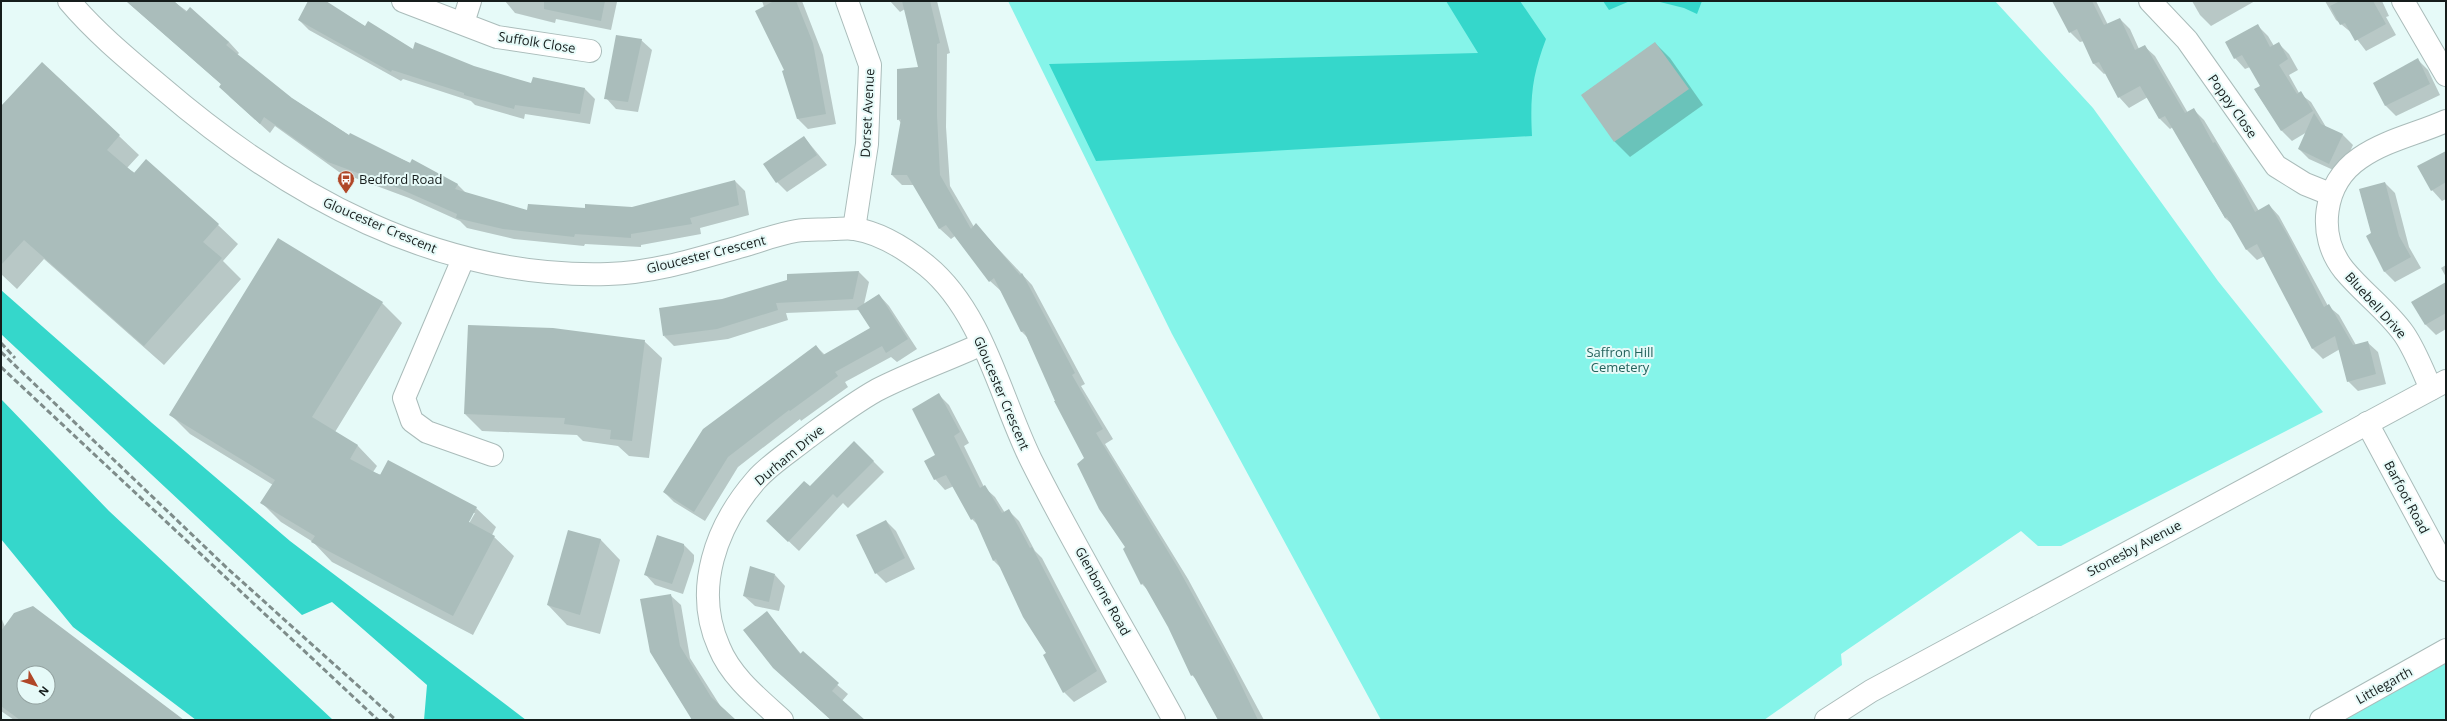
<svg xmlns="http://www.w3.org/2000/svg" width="2447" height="721" font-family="'Open Sans',sans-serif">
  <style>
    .green { fill: #85f4e9 }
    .forest { fill: #35d7cb }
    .shadow { fill: #0003; fill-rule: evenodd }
    .building { fill: #aabdbb; fill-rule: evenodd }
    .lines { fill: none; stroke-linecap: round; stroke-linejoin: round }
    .minor-casing { stroke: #aabcba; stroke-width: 24 }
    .tertiary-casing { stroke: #aabcba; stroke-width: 24 }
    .secondary-casing { stroke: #aabcba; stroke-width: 24 }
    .minor { stroke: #fff; stroke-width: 22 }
    .tertiary { stroke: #fff; stroke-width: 22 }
    .secondary { stroke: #fff; stroke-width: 22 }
    .rail { stroke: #7e8c8a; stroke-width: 3; stroke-dasharray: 6 3; stroke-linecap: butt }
    .labels { text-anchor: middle; stroke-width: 4; stroke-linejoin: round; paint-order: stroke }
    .street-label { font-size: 13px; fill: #161d1c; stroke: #e6faf8 }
    .poi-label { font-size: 13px; fill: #161d1c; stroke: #e6faf8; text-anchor: start }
    .park-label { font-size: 13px; fill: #24625c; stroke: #e6faf8 }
  </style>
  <rect width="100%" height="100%" fill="#e6faf8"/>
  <g class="green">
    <polygon points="1008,1 1995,1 2093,108 2218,281 2323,412 2061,546 2038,546 2021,531 1841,654 1842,665 1764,720 1381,720 1172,334"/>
    <polygon points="2446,661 2446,720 2339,720"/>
  </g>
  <g class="forest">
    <path d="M 1446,1 L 1520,1 L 1546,39 C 1532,76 1530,97 1532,136 L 1096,161 L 1049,64 L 1478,53 Z"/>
    <polygon points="1603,1 1630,1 1609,10"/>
    <polygon points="1656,1 1702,1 1697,14 1684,8"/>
    <polygon points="1,290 152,423 290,541 526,720 424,720 427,685 332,602 302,615 1,334"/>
    <polygon points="1,399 109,511 333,720 196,720 73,627 1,539"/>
  </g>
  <g class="shadow">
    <polygon points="126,1 173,1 229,42 239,53 237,55 291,98 350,136 457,184 466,193 528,211 632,208 735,181 745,191 749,215 700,228 701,234 641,245 641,247 585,244 584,246 514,239 467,228 460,221 409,198 339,172 275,126 270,133 230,97 222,85"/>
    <polygon points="309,1 324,1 366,27 414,50 532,84 585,89 595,99 590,124 525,114 524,119 475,105 471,101 403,79 401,81 309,30 299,20"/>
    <polygon points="505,1 616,1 617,2 611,30 556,19 555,23 515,13"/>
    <polygon points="762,1 802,1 823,55 836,124 808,129 798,119 783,72 786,70"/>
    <polygon points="890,1 937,1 950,53 947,54 946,127 950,186 974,227 976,225 1032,285 1085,384 1081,386 1113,439 1105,444 1188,579 1264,720 1219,720 1198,681 1192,675 1169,627 1149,591 1142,584 1127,547 1027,337 1022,332 1001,291 990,281 955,236 951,239 940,229 914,185 902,185 892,175 901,123 898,119 919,68 905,9 900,12"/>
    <polygon points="2053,1 2096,1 2108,25 2120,19 2130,29 2139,49 2144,46 2155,56 2188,113 2193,109 2204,120 2259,211 2269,205 2279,216 2328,306 2339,315 2356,345 2367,342 2378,352 2386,384 2358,391 2348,381 2340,349 2323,359 2313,349 2265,256 2257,260 2247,250 2234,226 2225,218 2173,127 2170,129 2160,119 2148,97 2129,108 2119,97 2106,73 2104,74 2094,64 2084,41 2080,42 2070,32"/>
    <polygon points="2192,1 2255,1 2211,26 2200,15"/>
    <polygon points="2325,1 2382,1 2389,16 2386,17 2396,35 2366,51 2353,34 2336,20"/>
    <polygon points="2258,26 2268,36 2274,46 2279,44 2289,54 2298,70 2289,75 2299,93 2311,102 2326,127 2343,135 2353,145 2340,173 2309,159 2299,149 2307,132 2292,141 2282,131 2255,90 2261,86 2250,67 2245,69 2235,58 2226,42"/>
    <polygon points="641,40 652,50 638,112 616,109 606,98"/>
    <polygon points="1655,43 1670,58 1703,105 1630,157 1615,142 1582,95"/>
    <polygon points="2418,60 2428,70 2440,95 2396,116 2386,106 2374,83"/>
    <polygon points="42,63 139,155 127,168 218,225 238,244 223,261 241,279 164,365 44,259 17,289 1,274 1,108"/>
    <polygon points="804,137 827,165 787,192 777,182"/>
    <polygon points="2446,153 2446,199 2442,201 2432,190"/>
    <polygon points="2385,183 2395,193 2409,247 2421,268 2395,282 2385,272 2367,236 2372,234"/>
    <polygon points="2446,265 2446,277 2441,268"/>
    <polygon points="859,272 869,282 864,304 879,295 889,306 917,349 897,362 891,357 845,382 848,387 801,421 800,419 738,467 705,521 674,502 664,492 816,346 825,355 871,328 859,310 786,313 788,320 728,339 674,346 664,336 723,300"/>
    <polygon points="2446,292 2446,329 2436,335 2426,325 2413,303"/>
    <path d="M 382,303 L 402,323 L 335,432 L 358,446 L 377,466 L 373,472 L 476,508 L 496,527 L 492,535 L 514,556 L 473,635 L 332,562 L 313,542 L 281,522 L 262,503 L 273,485 L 190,434 L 171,415 ZM 472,513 L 475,513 L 467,527 L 465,526 Z"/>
    <polygon points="644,341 662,358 649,458 629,456 618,446 583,441 577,435 482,431 465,414"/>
    <polygon points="938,394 949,405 969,443 964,446 984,487 995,497 1005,513 1008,510 1019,521 1035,551 1042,558 1107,682 1074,702 1064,692 1047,654 1001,568 994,561 978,525 972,519 954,486 945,490 935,479"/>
    <polygon points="854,442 884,472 848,508 843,503 799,551 778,531 810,488"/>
    <polygon points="886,521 896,531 915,569 886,583 876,573"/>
    <polygon points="569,531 601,540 620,560 600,634 567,625 548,605"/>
    <polygon points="683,544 694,555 694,561 683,594 655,585 645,574"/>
    <polygon points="775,575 785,586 779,611 755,606 744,596"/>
    <polygon points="670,595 681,605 690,658 721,707 734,720 690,720 692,718"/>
    <polygon points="767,613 801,654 848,694 842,701 864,720 831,720 774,668"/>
    <path d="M 1,617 L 5,627 L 182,720 L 14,720 L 1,711 ZM 24,673 L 48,673 L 48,697 L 24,697 Z"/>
  </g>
  <g class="building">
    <polygon points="126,1 174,1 186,12 190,7 229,42 226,45 292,98 349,135 350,133 410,163 412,159 458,184 455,189 527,210 528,204 585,208 585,204 632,207 735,180 739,205 690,218 692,224 631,234 631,238 575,234 574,237 503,229 456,218 457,214 398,188 328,162 264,117 260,124 219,87 221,84"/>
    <polygon points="308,1 326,1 365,26 368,21 413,49 415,42 474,66 531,83 533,77 585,88 580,114 515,105 514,109 464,95 464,93 392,70 391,72 298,20"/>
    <polygon points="544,1 605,1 601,21 544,9"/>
    <polygon points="774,1 796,1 813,43 826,114 797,119 782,71 784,70 755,11"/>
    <polygon points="902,1 930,1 940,43 937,44 937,116 940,175 971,229 976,223 1020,275 1022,273 1075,373 1072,375 1103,429 1096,433 1178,568 1231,664 1258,720 1218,720 1193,675 1191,676 1168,627 1143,583 1141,585 1123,549 1125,547 1099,509 1077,464 1084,458 1054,401 1055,401 1024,331 1021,332 994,278 989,282 946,225 939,229 907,175 891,175 901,119 897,120 897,69 918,67"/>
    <polygon points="2052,1 2092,1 2104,25 2120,18 2135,50 2145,45 2185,113 2194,108 2213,143 2215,142 2236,176 2255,212 2269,204 2288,236 2324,307 2329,304 2353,345 2368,341 2376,374 2347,382 2335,336 2312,349 2257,244 2246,250 2227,217 2225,218 2165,116 2159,119 2140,86 2118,98 2099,62 2093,64 2077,29 2069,33"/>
    <polygon points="2340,1 2373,1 2386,24 2355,41 2345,23 2340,25 2330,6"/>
    <polygon points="2258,24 2270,47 2279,42 2288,59 2279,65 2297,94 2301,91 2313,111 2281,131 2254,89 2260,86 2242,55 2234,59 2225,42"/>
    <polygon points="616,35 642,39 628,102 604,99"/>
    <polygon points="1655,42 1689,89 1614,142 1581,95"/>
    <polygon points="2418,58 2430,84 2385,106 2373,83"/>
    <polygon points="42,62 120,135 107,150 134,173 146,159 219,224 203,242 222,258 144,346 24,240 1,265 1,106"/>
    <polygon points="2314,113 2321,124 2343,134 2329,164 2298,149"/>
    <polygon points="804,136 817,155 776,183 763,164"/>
    <polygon points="2446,151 2446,182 2431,191 2417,166"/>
    <polygon points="2385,182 2399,236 2411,257 2384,272 2366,236 2371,233 2359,189"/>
    <polygon points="278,238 383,302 312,417 358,445 350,459 380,475 388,460 477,507 469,522 495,536 453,616 311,542 315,536 260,503 275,480 169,415"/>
    <polygon points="859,271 853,299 776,303 778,310 717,329 663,336 659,308 722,299 787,280 787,274"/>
    <polygon points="2446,282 2446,313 2425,325 2411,302"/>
    <polygon points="879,294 908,339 886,353 882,346 835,372 838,376 790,411 789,410 728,457 694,512 663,492 703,429 816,345 823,355 870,328 857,308"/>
    <polygon points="468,325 553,328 645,340 632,441 610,439 611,430 564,424 565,418 464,414"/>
    <polygon points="939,393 960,432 954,436 980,488 985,485 1002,513 1009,509 1030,548 1032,547 1097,671 1063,693 1043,655 1046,653 1023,617 996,559 993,561 974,518 971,520 946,475 934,480 924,461 935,455 912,409"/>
    <polygon points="854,441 874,461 837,498 833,494 788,542 766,521 804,481 810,486"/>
    <polygon points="886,520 905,558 875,574 856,535"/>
    <polygon points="568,530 601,539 580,615 547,605"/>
    <polygon points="657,535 684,544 684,551 672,584 644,575"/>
    <polygon points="750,566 775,574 769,602 743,596"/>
    <polygon points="671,594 680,646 711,697 736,720 692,720 650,652 640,599"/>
    <path d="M 33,606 L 184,720 L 20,720 L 1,706 L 1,631 L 14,613 ZM 24,673 L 48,673 L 48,697 L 24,697 Z"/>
    <polygon points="767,611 800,654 803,651 839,683 832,691 865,720 831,720 773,668 743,630"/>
  </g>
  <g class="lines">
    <g class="minor-casing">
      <g id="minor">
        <polyline points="403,1 497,37 590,51"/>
        <polyline points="847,1 870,65 867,144 854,229"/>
        <polyline points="2150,1 2187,40 2276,166 2305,184 2330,194"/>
        <polyline points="2403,1 2446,75"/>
        <polyline points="463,23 470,1"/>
        <polyline points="463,259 404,398 412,421 427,432 492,455"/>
        <path d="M 2431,389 C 2423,371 2415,350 2404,334 C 2387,310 2363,293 2344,270 C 2316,235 2323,183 2360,158 C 2386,140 2417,134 2446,121"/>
        <polyline points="2367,423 2446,570"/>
        <path d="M 782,720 C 759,699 731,677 719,647 C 693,589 716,526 756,480 C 770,464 791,451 807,438 C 830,421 852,404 877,390 C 910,373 947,360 982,344"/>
        <polyline points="2321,720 2446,650"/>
      </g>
    </g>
    <g class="tertiary-casing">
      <path id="tertiary" d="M 69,1 C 96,33 129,60 161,87 C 288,196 437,279 608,274 C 653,273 697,259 739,247 C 758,242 777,234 796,231 C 808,229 821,230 833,229 C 840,229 848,228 855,229 C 881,233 907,250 927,266 C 983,312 1000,397 1031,460 C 1075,548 1127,634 1174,720"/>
    </g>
    <g class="secondary-casing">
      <polyline id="secondary" points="1826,720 1871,691 2446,381"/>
    </g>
    <use href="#minor" class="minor"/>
    <use href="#tertiary" class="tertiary"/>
    <use href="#secondary" class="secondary"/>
    <g class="rail">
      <polyline points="1,343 15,358"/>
      <polyline points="1,352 228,569 396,720"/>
      <polyline points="1,367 378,720"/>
    </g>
  </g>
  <defs>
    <g id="bus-pin" transform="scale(0.9)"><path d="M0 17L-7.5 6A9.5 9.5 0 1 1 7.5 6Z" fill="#b04728" stroke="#e6faf8"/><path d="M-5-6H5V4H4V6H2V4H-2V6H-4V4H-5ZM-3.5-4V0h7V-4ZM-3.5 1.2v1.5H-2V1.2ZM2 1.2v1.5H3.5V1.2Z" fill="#fff"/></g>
  </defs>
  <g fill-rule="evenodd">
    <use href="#bus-pin" x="346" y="179"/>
  </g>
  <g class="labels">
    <g class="street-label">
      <text transform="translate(537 42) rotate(9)" y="5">Suffolk Close</text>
      <text transform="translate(2233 106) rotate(55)" y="5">Poppy Close</text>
      <text transform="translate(867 113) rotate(-87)" y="5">Dorset Avenue</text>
      <text transform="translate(380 225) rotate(23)" y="5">Gloucester Crescent</text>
      <text transform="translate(706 254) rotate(-14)" y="5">Gloucester Crescent</text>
      <text transform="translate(2376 305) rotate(48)" y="5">Bluebell Drive</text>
      <text transform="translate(1002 393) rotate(67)" y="5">Gloucester Crescent</text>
      <text transform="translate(789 455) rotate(-40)" y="5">Durham Drive</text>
      <text transform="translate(2407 497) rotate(62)" y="5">Barfoot Road</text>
      <text transform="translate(2134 548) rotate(-28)" y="5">Stonesby Avenue</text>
      <text transform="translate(1103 591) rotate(61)" y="5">Glenborne Road</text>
      <text transform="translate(2384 685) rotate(-29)" y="5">Littlegarth</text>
    </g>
    <g class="poi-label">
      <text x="359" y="184">Bedford Road</text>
    </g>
    <g class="park-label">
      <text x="1620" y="357">Saffron Hill<tspan x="1620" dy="15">Cemetery</tspan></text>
    </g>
  </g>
  <rect width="2447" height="721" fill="none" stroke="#161d1c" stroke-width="4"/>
  <g transform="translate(36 685) rotate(129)"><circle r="19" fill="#e6faf8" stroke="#93a2a0"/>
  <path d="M0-3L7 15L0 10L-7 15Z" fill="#b04728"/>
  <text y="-6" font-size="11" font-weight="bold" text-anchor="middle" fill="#161d1c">N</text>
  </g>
</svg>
